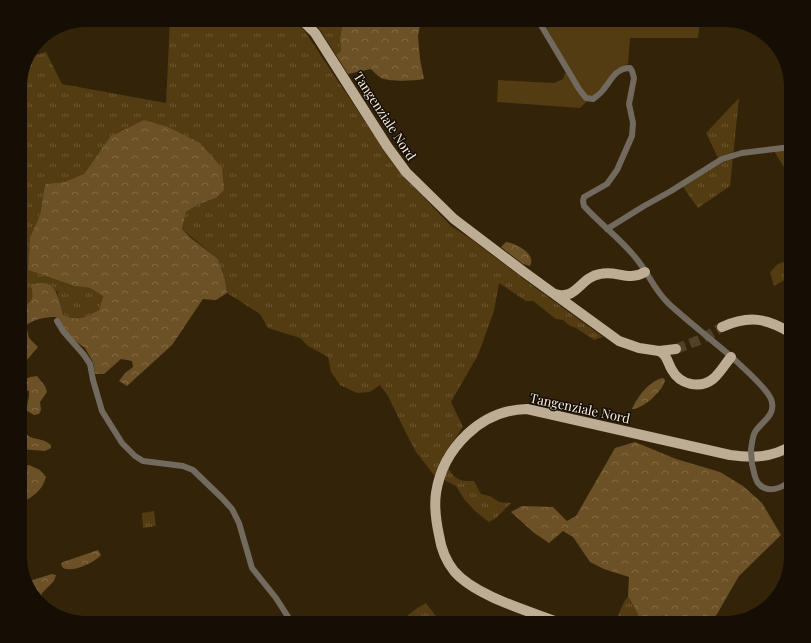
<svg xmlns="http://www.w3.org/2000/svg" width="811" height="643" font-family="'Playfair Display',serif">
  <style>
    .grass { fill: url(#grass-tufts) }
    .forest { fill: url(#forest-crowns) }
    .garden { fill: #533b12 }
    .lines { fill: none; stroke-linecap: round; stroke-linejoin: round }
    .primary-tunnel { stroke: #514129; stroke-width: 10; stroke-dasharray: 10 5; stroke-linecap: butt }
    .minor { stroke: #726a5e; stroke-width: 6 }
    .primary { stroke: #bead95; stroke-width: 10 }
    .minor-bridge { stroke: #726a5e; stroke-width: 6 }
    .labels { text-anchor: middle; stroke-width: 3; stroke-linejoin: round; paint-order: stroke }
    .street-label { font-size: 13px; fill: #f8edde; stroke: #150e05 }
  </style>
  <defs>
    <pattern id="grass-tufts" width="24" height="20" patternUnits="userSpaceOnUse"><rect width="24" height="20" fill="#533b12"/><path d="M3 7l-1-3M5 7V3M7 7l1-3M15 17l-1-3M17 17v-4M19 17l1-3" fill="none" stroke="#6c5834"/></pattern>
    <pattern id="forest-crowns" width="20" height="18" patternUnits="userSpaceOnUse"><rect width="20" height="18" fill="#6c5126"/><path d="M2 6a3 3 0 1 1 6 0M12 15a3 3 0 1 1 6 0" fill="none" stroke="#826a45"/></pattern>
  </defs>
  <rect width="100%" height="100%" fill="#332309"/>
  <g class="grass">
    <path d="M 170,20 L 292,20 L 304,30 L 376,138 L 404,176 L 451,226 L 471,239 L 529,283 L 603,337 L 594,340 L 576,328 L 570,326 L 563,320 L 556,319 L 533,301 L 526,301 L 499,283 L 494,311 L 478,355 L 451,402 L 463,427 L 443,456 C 451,473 452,482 474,481 L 481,494 L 490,496 L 499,502 L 511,503 L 496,518 L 489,522 L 476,512 L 464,499 L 456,486 L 434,475 L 416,452 L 407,435 L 388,396 L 380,385 L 370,392 L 357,393 L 340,385 L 331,372 L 328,357 L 308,346 L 300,338 L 268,328 L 260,314 L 227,293 L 225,280 L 218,259 L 182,229 L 186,212 L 199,204 L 216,198 L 110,137 L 84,174 L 64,182 L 45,184 L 40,215 L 30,237 L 28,270 L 73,286 L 90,288 L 103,295 L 99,310 C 84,317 80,322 63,315 L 57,291 L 33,295 L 30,304 L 21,309 L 20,308 L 20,154 L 22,153 L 20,146 L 20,81 L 33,56 L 46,52 L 62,84 L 166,103 Z"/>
    <polygon points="310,20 334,20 336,23 342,26 340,39 341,51 336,55 318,27"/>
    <polygon points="739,98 730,186 698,208 680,183 718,158 706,133"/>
    <polygon points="791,256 791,276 774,286 770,272 778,264 790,260"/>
    <polygon points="154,511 156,526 143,528 142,513"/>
    <path d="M 628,596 L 638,614 L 645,623 L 614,623 C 620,614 621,605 628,596 Z"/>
    <path d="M 426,603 L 441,623 L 402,623 C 407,614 417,608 426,603 Z"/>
    <polygon points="661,615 674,618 683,623 660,623"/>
  </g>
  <g class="forest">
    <path d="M 334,20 L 421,20 L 418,36 L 420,59 L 424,79 C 413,81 391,82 381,78 C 378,76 374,72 371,69 L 348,74 L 336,55 L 341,51 L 340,39 L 342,26 L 336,23 Z"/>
    <path d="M 144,120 L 168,127 L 200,143 L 222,168 L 224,190 L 216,198 L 199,204 L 186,212 L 182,229 L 191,238 L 218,259 L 225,280 L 227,293 L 216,300 L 203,299 L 172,345 L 127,386 L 119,381 L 125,373 L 133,367 L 132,361 L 121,359 L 104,374 L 95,374 L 93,362 L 85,348 L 70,337 L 56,317 C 45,317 35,319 26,325 L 29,338 L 38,347 L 26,361 L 20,361 L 20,308 L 21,309 C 33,302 34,298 31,285 C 56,277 58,296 63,315 C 80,322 84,317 99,310 L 103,296 L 90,288 L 74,286 L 28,270 L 30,237 L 40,215 L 45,184 L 64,182 L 84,174 L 110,137 Z"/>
    <path d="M 506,242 C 515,243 537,254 530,266 L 523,264 L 501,247 Z"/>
    <path d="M 37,376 L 45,386 L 47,392 L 40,402 L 41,410 L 39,414 L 34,415 L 27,411 C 26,404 30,398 29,391 L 21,389 L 20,386 C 24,378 29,377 37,376 Z"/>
    <path d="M 663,378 L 665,380 C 663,391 643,409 632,409 C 637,397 650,380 663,378 Z"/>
    <path d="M 20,423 C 28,445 38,434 51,445 L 51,448 L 45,451 L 20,449 Z"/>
    <polygon points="635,442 676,459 720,472 743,486 762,503 781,535 739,576 717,614 710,623 683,623 674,618 662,615 660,623 645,623 638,614 628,596 629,577 604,569 590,562 573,537 563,531 549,543 533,532 511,512 522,506 553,507 567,521 576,516 615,448"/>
    <path d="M 29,465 L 40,470 L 46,477 C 42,491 33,497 20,503 L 20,467 Z"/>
    <path d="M 98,550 L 101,555 C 94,563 72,573 63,568 L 61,564 L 63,562 Z"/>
    <polygon points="52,574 56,575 54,581 42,593 40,603 27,586 26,582"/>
  </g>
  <g class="garden">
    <polygon points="542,20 700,20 698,38 630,38 628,64 616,69 603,86 580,108 497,102 498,80 554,83 563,79 565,73 571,71"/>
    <polygon points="791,149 791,179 774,151"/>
  </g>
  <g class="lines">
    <polyline class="primary-tunnel" points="676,349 702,339 722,327"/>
    <g class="minor">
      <path d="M 538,20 L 579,89 L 586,98 L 593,99 C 597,96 600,94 603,90 C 611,81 615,68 630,68 L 632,71 L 634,78 L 629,104 L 633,123 L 632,136 L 617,170 L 607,184 L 584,197 L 583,201 L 584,206 C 600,224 620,238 635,257 C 648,272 654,290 669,304 C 690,323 712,340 734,359 C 744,369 765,386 771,399 C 777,415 762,421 755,432 C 752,438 752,444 751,450"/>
      <polyline points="607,229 644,206 671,191 722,159 742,153 791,147"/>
      <polyline points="57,321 63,331 84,355 90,364 93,380 102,411 122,443 135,456 143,461 183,466 193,470 222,498 232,509 239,523 252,568 276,598 292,623"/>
      <path d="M 752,464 C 754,471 754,477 758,483 C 767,494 783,489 791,479"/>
    </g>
    <g class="primary">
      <polyline points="302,20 315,33 387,146 406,172 454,219 524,272 619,341 639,348 659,351 676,349"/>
      <path d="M 555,294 C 577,301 580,277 600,274 C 617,270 628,282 645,272"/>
      <path d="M 722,327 C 749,315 767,318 791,333"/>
      <path d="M 659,351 C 668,356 667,362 672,370 C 680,385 700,389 713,379 C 720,373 725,364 731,357"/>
      <path d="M 560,623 C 529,611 475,596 454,571 C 446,561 441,548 439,535 C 436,521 434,507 436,493 C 443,448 481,410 527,409 L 730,455 C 752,458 771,458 791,446"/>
    </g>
    <polyline class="minor-bridge" points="751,450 752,464"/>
  </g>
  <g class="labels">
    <g class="street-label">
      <text transform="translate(385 116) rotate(57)" y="5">Tangenziale Nord</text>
      <text transform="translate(580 408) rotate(12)" y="5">Tangenziale Nord</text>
    </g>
  </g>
  <path d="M0 0H811V643H0ZM86 27H725A59 59 0 0 1 784 86V557A59 59 0 0 1 725 616H86A59 59 0 0 1 27 557V86A59 59 0 0 1 86 27Z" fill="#150e05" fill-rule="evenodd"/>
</svg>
